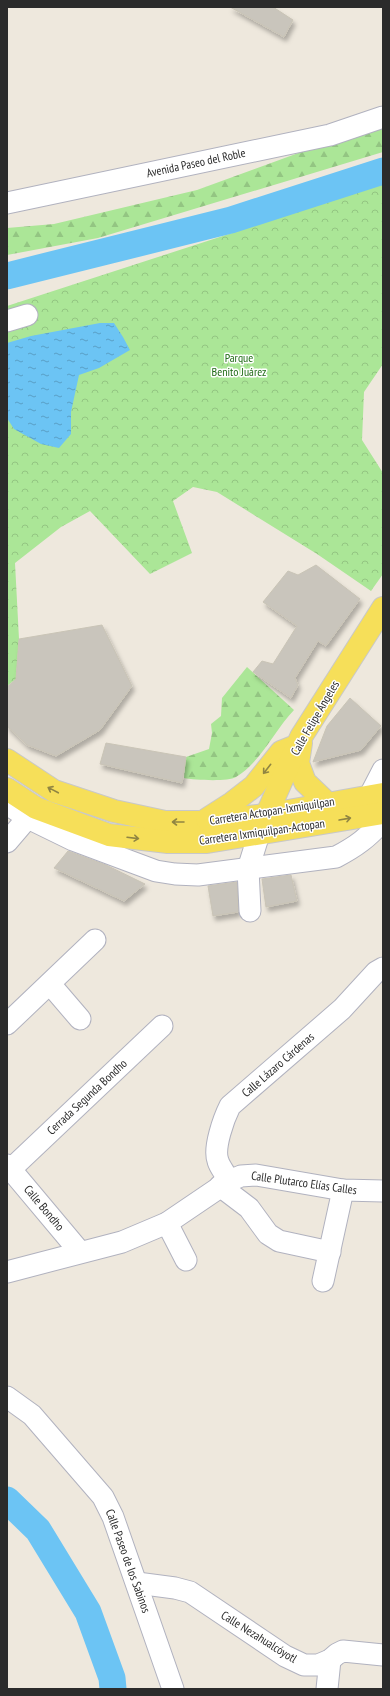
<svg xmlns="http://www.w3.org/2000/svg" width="390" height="1696" font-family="'PT Sans Narrow',sans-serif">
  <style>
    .forest { fill: url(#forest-firs) }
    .park { fill: url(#park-crowns) }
    .water { fill: url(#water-ripples) }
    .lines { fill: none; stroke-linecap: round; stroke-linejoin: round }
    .river { stroke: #6cc4f4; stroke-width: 27 }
    .building { fill: #c9c5bc; stroke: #c9c4b6; filter: url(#shadow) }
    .minor-casing { stroke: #b1b2bf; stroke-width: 23 }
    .major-casing { stroke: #c8c8c8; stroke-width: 24 }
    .minor { stroke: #fff; stroke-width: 21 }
    .major { stroke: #f6df59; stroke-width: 22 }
    .oneway { stroke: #908542 }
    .labels { text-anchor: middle; stroke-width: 3; stroke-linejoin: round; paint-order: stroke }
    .street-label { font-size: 12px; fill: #2b2b2b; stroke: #fff }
    .park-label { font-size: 12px; fill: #216c17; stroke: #fff }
  </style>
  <defs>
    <pattern id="forest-firs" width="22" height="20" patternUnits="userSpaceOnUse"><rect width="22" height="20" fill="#abe697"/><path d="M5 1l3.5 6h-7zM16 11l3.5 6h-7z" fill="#93c582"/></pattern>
    <pattern id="park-crowns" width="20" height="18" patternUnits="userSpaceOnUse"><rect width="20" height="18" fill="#abe697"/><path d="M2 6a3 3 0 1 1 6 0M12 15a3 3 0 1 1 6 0" fill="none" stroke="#93c582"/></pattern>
    <pattern id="water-ripples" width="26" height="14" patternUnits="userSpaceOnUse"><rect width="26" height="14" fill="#6cc4f4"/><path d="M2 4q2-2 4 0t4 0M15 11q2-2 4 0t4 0" fill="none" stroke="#599fc6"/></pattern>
    <filter id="shadow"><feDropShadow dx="2.5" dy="4.5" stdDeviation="2" flood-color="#0004"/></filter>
  </defs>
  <rect width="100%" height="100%" fill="#eee8dd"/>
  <g class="forest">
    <polygon points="383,129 383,152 98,238 7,255 7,228 54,224 197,190 323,144 360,133"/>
    <path d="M 247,667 L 294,710 C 274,731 261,762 236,777 C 228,782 194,780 184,778 L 186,757 L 209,749 L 212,733 L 211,724 L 221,716 L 222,698 Z"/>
  </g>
  <polygon class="park" points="383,184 383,364 364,392 362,440 383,473 383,574 371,591 317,554 217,492 193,487 173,501 192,553 150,574 90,511 61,527 15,563 19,639 16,679 7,686 7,306"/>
  <polygon class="water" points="100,323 114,323 123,337 130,350 99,368 79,375 71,412 71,434 59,448 41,444 14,429 7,418 7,343 31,336"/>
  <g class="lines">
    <g class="river">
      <polyline points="7,276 231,220 383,171"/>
      <polyline points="7,1500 38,1530 88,1612 112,1678 113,1689"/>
    </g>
  </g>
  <g class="building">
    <polygon points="230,7 273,7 293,20 284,37"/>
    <polygon points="316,565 360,599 326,646 318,641 295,678 298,685 291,698 253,672 262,661 273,664 297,626 263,602 288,571 298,575"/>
    <polygon points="102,625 132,686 100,730 56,756 27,745 7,726 7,687 16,679 19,639"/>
    <polygon points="350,698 381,726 361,750 313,762 327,726"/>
    <polygon points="106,743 186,757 182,783 100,764"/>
    <polygon points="68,851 106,865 145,884 124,901 54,868"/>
    <polygon points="291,875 297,901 266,907 262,879"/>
    <polygon points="237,882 238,912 213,916 208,886"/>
  </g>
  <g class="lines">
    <g class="minor-casing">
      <g id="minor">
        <polyline points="7,203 330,135 383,117"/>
        <polyline points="7,321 27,315"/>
        <polyline points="369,797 383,770"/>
        <path d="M 7,804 L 28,818 L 73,840 L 156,871 L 175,874 L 198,875 L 336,857 C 357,846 367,838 383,821"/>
        <polyline points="7,842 36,808"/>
        <polyline points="250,911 248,869 259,834"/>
        <polyline points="50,984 80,1019"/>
        <polyline points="7,1024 95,940"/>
        <polyline points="7,1165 80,1252"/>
        <polyline points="11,1169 162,1026"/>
        <path d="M 229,1181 C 226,1174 220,1168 218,1161 C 213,1148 224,1118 230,1106 L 342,1009 L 376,972 L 383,968"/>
        <polyline points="220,1186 249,1208 268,1234 279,1241 330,1252"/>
        <polyline points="167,1223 186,1260"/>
        <polyline points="7,1272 122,1242 167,1223 229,1181 241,1176 256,1175 343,1190 383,1191"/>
        <polyline points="323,1281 343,1190"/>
        <polyline points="7,1397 32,1415 103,1497 113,1517 173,1689"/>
        <polyline points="137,1583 175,1588 190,1592 285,1656 304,1665 318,1665 330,1660 337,1654 343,1651 383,1655"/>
        <polyline points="327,1689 330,1660"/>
      </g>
    </g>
    <g class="major-casing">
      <g id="major">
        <polyline points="301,743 298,763 305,782 327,803"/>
        <polyline points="7,760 54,791 114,811 165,822 203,822 266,815 383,794"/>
        <polyline points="7,789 36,808 109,835 168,842 207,842 383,813"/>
        <polyline points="207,819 232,803 254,786 281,752 296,746"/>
        <polyline points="262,825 301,737 383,608"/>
      </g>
    </g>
    <use href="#minor" class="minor"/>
    <use href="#major" class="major"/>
  </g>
  <defs><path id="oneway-shaft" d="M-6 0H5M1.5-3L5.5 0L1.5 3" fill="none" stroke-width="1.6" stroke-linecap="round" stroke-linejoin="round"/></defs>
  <g class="oneway">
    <use href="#oneway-shaft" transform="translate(267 769) rotate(128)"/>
    <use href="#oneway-shaft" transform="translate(53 790) rotate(-152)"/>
    <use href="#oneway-shaft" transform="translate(345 819) rotate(-10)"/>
    <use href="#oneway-shaft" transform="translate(178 822) rotate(-180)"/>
    <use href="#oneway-shaft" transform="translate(133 838) rotate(7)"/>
  </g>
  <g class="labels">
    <g class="street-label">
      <text transform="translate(196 163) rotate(-12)" y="4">Avenida Paseo del Roble</text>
      <text transform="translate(315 718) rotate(-60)" y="4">Calle Felipe Ángeles</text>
      <text transform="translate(272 811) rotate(-9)" y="4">Carretera Actopan-Ixmiquilpan</text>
      <text transform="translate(262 832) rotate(-8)" y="4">Carretera Ixmiquilpan-Actopan</text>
      <text transform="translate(278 1065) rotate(-41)" y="4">Calle Lázaro Cárdenas</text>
      <text transform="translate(87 1097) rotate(-43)" y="4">Cerrada Segunda Bondho</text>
      <text transform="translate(304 1183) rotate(8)" y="4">Calle Plutarco Elías Calles</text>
      <text transform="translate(44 1208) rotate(50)" y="4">Calle Bondho</text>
      <text transform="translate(128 1561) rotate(70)" y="4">Calle Paseo de los Sabinos</text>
      <text transform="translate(259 1637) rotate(32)" y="4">Calle Nezahualcóyotl</text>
    </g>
    <g class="park-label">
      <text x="239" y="362">Parque<tspan x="239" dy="14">Benito Juárez</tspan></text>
    </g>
  </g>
  <rect width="390" height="1696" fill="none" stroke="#2b2b2b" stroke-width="16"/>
</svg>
